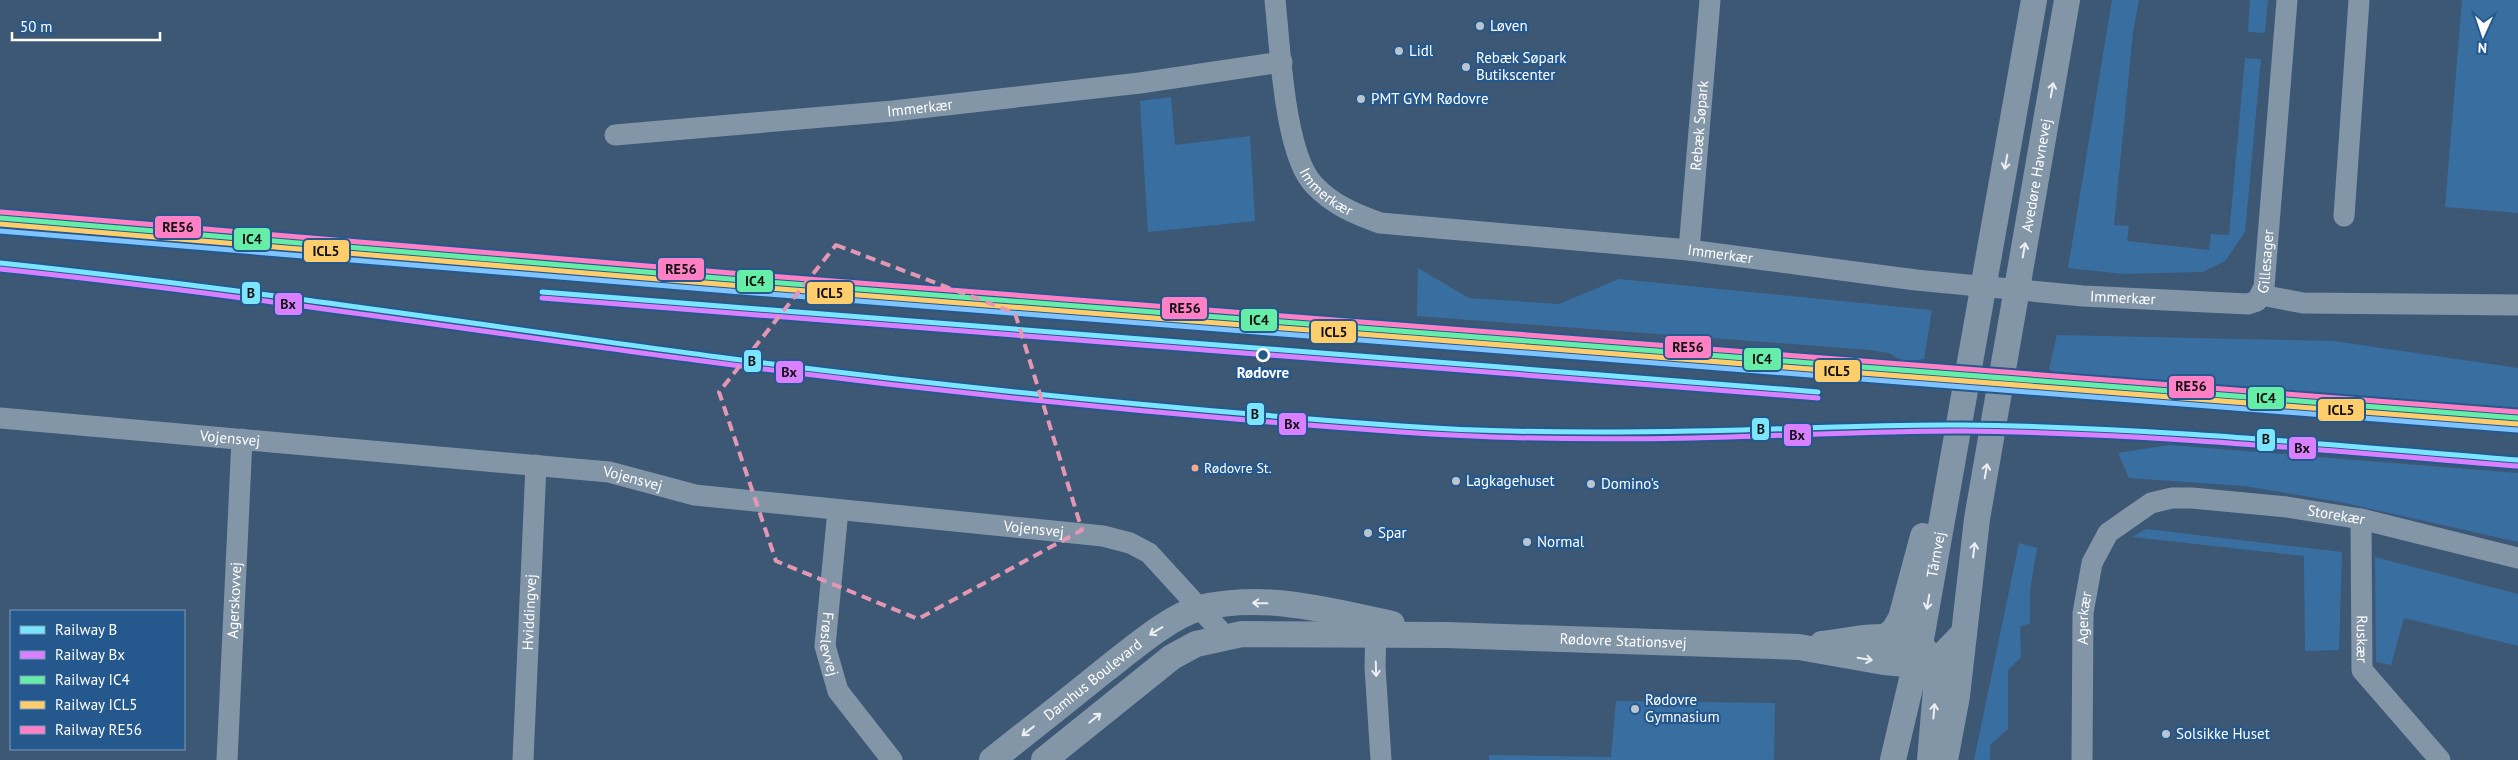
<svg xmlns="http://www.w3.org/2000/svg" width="2518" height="760" font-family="'PT Sans',sans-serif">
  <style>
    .green { fill: #396ea1 }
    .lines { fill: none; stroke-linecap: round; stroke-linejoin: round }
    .minor { stroke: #8396a8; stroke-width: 21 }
    .tertiary { stroke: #8396a8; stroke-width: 26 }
    .rail-1-casing { stroke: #25588c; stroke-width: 9 }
    .rail-2-casing { stroke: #25588c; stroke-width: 9 }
    .rail-3-casing { stroke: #25588c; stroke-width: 9 }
    .rail-4-casing { stroke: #25588c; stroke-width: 9 }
    .rail-5-casing { stroke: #25588c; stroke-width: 9 }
    .rail-6-casing { stroke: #25588c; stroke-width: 9 }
    .rail-1 { stroke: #7ae5fd; stroke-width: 5 }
    .rail-2 { stroke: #d880ff; stroke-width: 5 }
    .rail-3 { stroke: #66eda8; stroke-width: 5 }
    .rail-4 { stroke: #fece6d; stroke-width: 5 }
    .rail-5 { stroke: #ff80c5; stroke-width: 5 }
    .rail-6 { stroke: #80c4ff; stroke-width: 5 }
    .oneway { stroke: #eceff2 }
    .marked { fill: none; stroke: #e497b5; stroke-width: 4; stroke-dasharray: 10 6; stroke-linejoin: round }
    .poi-dot { fill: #bbc5cf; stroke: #25588c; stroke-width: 2 }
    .stop-dot { fill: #25588c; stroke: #fff; stroke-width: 2.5 }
    .bus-dot { fill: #ffa980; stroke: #25588c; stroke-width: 2 }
    .labels { text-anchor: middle; stroke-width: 4.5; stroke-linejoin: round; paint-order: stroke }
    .bus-label { font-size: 14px; fill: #fff; stroke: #25588c; text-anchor: start }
    .poi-label { font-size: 15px; fill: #fff; stroke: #25588c; text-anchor: start }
    .street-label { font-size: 15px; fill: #fff; stroke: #25588c }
    .stop-label { font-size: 15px; font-weight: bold; fill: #fff; stroke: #25588c }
    .line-badge { stroke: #25588c; stroke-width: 2 }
    .pale-badge-label { font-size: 14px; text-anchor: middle; font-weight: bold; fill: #111 }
  </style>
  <rect width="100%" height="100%" fill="#3c5875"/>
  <g class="green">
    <polygon points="2112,0 2139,0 2133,32 2114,225 2129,226 2127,241 2209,250 2211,234 2229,235 2245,58 2261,59 2245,232 2225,261 2203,272 2124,274 2068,268"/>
    <polygon points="2250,0 2268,0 2265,33 2248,32"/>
    <polygon points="2462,0 2518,0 2518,213 2445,207"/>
    <polygon points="1171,97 1175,145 1250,136 1255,221 1148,232 1140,101"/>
    <polygon points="1418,268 1469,298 1559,304 1619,279 1932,310 1924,359 1904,362 1889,353 1870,350 1417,316"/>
    <polygon points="2057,335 2334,341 2518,368 2518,410 2058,375 2049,369"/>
    <polygon points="2169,445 2518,473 2518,542 2340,502 2244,486 2129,478 2118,453"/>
    <polygon points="2146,529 2342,552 2339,650 2305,651 2304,556 2132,537"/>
    <polygon points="2019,543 2037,548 2030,590 2030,623 2020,627 2021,657 2008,670 2008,729 1990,745 1990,760 1974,760"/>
    <polygon points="2375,557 2518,594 2518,646 2404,618 2391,665 2376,662"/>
    <polygon points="1616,701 1775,703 1774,760 1489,760 1489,755 1611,757"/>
  </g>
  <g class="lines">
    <g class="minor">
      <path id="s1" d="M 1275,0 C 1280,45 1284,154 1314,185 C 1333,205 1355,214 1380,223 L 1689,250 L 1916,280 L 2083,296 L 2248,304 L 2257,301 L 2264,287 L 2287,0"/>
      <path id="s2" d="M 615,135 L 893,111 L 1140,83 L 1282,62"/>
      <polyline points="2344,216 2359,0"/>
      <path id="s3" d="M 1689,250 L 1710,0"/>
      <polyline points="2261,295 2303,303 2518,305"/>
      <path id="s4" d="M 0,418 L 609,472 L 695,495 L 1103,536 L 1130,543 L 1149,553 L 1225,636"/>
      <path id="s5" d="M 838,510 L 825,646 L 838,691 L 892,760"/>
      <path id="s6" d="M 2361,519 L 2362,670 L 2440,760"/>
      <polyline points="1376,620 1375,667 1381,760"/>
      <path id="s7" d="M 227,760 L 242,439"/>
      <path id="s8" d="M 523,760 L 536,465"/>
      <path id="s9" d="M 2082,760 L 2083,613 L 2092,563 L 2108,533 L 2151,503 L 2172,498 L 2192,498 L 2287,507 L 2361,519 L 2518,558"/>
    </g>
    <g class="tertiary">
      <polyline points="1888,635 1894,630 1901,618 1923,536"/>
      <path d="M 1822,644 C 1863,639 1928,620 1937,677 L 1930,760"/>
      <path id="s10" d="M 992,760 C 1030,730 1068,700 1105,670 C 1131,650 1170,616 1200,608 C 1263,592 1331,611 1392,624"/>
      <path id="s11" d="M 1044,760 L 1172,657 L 1196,644 L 1242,634 L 1447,635 L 1799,647 L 1884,662 L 1917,665 L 1935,663 L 1964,633"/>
      <path id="s12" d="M 1893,760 L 1920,645 L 2034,0"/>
      <path id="s13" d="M 1945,760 L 1957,696 L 1977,519 L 2067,0"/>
    </g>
    <g class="rail-1-casing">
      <g id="rail-1">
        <path d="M 0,263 C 240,288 479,325 718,357 C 945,387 1173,409 1401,426 C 1498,433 1596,433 1693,431 C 1782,430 1871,424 1960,425 C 2147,427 2332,445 2518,460"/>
        <polyline points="542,292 1818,392"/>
      </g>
    </g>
    <g class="rail-2-casing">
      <g id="rail-2">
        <path d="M 0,269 C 240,294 479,332 718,363 C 945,393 1173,416 1401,432 C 1498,439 1595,440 1693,438 C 1782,436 1871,431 1960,431 C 2146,433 2332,451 2517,466"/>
        <polyline points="542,298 1818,398"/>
      </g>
    </g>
    <g class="rail-3-casing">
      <polyline id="rail-3" points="0,218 730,279 2518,418"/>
    </g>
    <g class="rail-4-casing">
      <polyline id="rail-4" points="0,224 730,285 2518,424"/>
    </g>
    <g class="rail-5-casing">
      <polyline id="rail-5" points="1,212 731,273 2518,412"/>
    </g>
    <g class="rail-6-casing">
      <polyline id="rail-6" points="0,231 729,291 2517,430"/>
    </g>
    <use href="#rail-1" class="rail-1"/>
    <use href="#rail-2" class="rail-2"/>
    <use href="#rail-3" class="rail-3"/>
    <use href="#rail-4" class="rail-4"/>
    <use href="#rail-5" class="rail-5"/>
    <use href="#rail-6" class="rail-6"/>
  </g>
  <defs><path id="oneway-shaft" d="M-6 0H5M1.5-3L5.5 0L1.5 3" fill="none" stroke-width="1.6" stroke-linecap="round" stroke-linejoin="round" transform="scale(1.25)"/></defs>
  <g class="oneway">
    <use href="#oneway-shaft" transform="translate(2052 90) rotate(-80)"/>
    <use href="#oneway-shaft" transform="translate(2006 162) rotate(100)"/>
    <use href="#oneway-shaft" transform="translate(2024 250) rotate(-80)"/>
    <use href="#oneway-shaft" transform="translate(1986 471) rotate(-80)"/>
    <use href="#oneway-shaft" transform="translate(1974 550) rotate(-83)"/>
    <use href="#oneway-shaft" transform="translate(1928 602) rotate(100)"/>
    <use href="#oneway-shaft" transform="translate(1260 603) rotate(-179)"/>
    <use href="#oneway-shaft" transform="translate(1156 631) rotate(149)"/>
    <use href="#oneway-shaft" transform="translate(1865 659) rotate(10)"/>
    <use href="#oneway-shaft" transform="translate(1376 669) rotate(88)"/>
    <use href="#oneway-shaft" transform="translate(1934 711) rotate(-85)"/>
    <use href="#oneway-shaft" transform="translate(1095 718) rotate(-39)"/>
    <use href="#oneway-shaft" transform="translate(1028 731) rotate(142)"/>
  </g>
  <path class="marked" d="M 836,245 L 1015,313 L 1082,530 L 918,619 L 776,561 L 719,392 Z"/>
  <g class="poi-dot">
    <circle cx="1480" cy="26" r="5"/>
    <circle cx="1399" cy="51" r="5"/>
    <circle cx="1466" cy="67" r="5"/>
    <circle cx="1361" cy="99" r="5"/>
    <circle cx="1456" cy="481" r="5"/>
    <circle cx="1591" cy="484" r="5"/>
    <circle cx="1368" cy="533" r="5"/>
    <circle cx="1527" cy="542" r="5"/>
    <circle cx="1635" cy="709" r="5"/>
    <circle cx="2166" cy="734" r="5"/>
  </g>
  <circle class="stop-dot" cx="1263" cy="355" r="6"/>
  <circle class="bus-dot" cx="1195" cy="468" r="4.5"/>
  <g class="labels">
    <g class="bus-label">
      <text x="1204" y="473">Rødovre St.</text>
    </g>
    <g class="poi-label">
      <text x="1490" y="31">Løven</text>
      <text x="1409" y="56">Lidl</text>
      <text x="1476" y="63">Rebæk Søpark<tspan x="1476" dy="17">Butikscenter</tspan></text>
      <text x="1371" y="104">PMT GYM Rødovre</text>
      <text x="1466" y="486">Lagkagehuset</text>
      <text x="1601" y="489">Domino's</text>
      <text x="1378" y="538">Spar</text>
      <text x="1537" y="547">Normal</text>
      <text x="1645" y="705">Rødovre<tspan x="1645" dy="17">Gymnasium</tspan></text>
      <text x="2176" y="739">Solsikke Huset</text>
    </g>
    <g class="street-label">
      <text dy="5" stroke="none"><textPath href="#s2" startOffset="306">Immerkær</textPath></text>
      <text dy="5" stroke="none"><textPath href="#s3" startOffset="125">Rebæk Søpark</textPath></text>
      <text dy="5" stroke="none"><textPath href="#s13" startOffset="592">Avedøre Havnevej</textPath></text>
      <text dy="5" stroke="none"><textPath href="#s1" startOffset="205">Immerkær</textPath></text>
      <text dy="5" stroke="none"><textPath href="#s1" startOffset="610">Immerkær</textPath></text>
      <text dy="5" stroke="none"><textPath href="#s1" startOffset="1191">Gillesager</textPath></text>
      <text dy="5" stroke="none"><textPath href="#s1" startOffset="1015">Immerkær</textPath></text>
      <text dy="5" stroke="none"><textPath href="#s4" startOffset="231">Vojensvej</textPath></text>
      <text dy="5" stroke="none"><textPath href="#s4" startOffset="636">Vojensvej</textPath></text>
      <text dy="5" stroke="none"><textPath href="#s9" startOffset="471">Storekær</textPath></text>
      <text dy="5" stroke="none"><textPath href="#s4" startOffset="1041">Vojensvej</textPath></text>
      <text dy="5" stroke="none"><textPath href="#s12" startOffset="210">Tårnvej</textPath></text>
      <text dy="5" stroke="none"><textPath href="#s7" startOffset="160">Agerskovvej</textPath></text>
      <text dy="5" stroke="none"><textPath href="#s8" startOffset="148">Hviddingvej</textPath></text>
      <text dy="5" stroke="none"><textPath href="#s9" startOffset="142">Agerkær</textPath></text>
      <text dy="5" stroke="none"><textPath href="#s6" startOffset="120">Ruskær</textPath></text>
      <text dy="5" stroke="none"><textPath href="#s11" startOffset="620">Rødovre Stationsvej</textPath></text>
      <text dy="5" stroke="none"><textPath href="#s5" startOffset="135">Frøslevvej</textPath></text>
      <text dy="5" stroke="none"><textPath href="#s10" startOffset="129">Damhus Boulevard</textPath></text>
    </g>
    <g class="stop-label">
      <text x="1263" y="378">Rødovre</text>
    </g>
  </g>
  <g class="line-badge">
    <rect x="154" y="215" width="48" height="24" rx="5" fill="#ff80c5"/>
    <rect x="233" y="227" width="38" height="24" rx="5" fill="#66eda8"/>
    <rect x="303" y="239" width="47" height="24" rx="5" fill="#fece6d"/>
    <rect x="657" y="257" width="48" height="24" rx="5" fill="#ff80c5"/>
    <rect x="736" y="269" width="38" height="24" rx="5" fill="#66eda8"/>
    <rect x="806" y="281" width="48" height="24" rx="5" fill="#fece6d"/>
    <rect x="241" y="281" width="20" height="24" rx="5" fill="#7ae5fd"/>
    <rect x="274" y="292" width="29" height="24" rx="5" fill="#d880ff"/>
    <rect x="1161" y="296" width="47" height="24" rx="5" fill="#ff80c5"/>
    <rect x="1240" y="308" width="38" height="24" rx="5" fill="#66eda8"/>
    <rect x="1310" y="320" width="47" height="24" rx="5" fill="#fece6d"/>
    <rect x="1664" y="335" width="48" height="24" rx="5" fill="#ff80c5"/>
    <rect x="1743" y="347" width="39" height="24" rx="5" fill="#66eda8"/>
    <rect x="743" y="349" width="19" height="24" rx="5" fill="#7ae5fd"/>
    <rect x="1814" y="359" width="47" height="24" rx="5" fill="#fece6d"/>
    <rect x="775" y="360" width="29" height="24" rx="5" fill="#d880ff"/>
    <rect x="2168" y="375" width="47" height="24" rx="5" fill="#ff80c5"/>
    <rect x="2247" y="386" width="38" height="24" rx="5" fill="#66eda8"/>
    <rect x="2317" y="398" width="48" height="24" rx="5" fill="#fece6d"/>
    <rect x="1246" y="402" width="19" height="24" rx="5" fill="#7ae5fd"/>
    <rect x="1278" y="412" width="29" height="24" rx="5" fill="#d880ff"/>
    <rect x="1751" y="417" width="19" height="24" rx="5" fill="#7ae5fd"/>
    <rect x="1783" y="423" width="29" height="24" rx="5" fill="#d880ff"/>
    <rect x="2256" y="428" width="20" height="24" rx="5" fill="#7ae5fd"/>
    <rect x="2288" y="436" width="29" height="24" rx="5" fill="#d880ff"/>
  </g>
  <g class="pale-badge-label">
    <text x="178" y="232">RE56</text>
    <text x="252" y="244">IC4</text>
    <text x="326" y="256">ICL5</text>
    <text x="681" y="274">RE56</text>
    <text x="755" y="286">IC4</text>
    <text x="830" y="298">ICL5</text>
    <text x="251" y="298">B</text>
    <text x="288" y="309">Bx</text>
    <text x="1185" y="313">RE56</text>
    <text x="1259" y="325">IC4</text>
    <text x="1334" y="337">ICL5</text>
    <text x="1688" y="352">RE56</text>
    <text x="1762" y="364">IC4</text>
    <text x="752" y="366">B</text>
    <text x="1837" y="376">ICL5</text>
    <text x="789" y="377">Bx</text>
    <text x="2191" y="391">RE56</text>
    <text x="2266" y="403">IC4</text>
    <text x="2341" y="415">ICL5</text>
    <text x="1255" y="419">B</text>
    <text x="1292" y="429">Bx</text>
    <text x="1761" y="434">B</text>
    <text x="1797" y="440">Bx</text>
    <text x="2266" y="444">B</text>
    <text x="2302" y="453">Bx</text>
  </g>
  <rect x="10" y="610" width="175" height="140" fill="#25588c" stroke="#7c9bba"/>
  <rect x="20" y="626" width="25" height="8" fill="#7ae5fd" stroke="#7c9bba"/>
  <text x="55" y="635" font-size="15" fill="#ffffff">Railway B</text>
  <rect x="20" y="651" width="25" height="8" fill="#d880ff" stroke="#7c9bba"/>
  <text x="55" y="660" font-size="15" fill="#ffffff">Railway Bx</text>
  <rect x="20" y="676" width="25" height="8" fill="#66eda8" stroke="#7c9bba"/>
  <text x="55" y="685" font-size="15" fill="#ffffff">Railway IC4</text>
  <rect x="20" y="701" width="25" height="8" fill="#fece6d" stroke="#7c9bba"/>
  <text x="55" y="710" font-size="15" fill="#ffffff">Railway ICL5</text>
  <rect x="20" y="726" width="25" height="8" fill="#ff80c5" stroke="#7c9bba"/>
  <text x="55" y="735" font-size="15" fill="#ffffff">Railway RE56</text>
  <g transform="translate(2483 35) rotate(183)" stroke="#25588c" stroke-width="4" paint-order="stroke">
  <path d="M0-4L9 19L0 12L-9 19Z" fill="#ffffff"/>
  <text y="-8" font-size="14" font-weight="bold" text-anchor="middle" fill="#ffffff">N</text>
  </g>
  <path d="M12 32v8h148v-8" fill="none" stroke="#ffffff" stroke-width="2.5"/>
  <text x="20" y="32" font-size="15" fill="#ffffff" stroke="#25588c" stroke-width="4" paint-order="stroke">50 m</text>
</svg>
